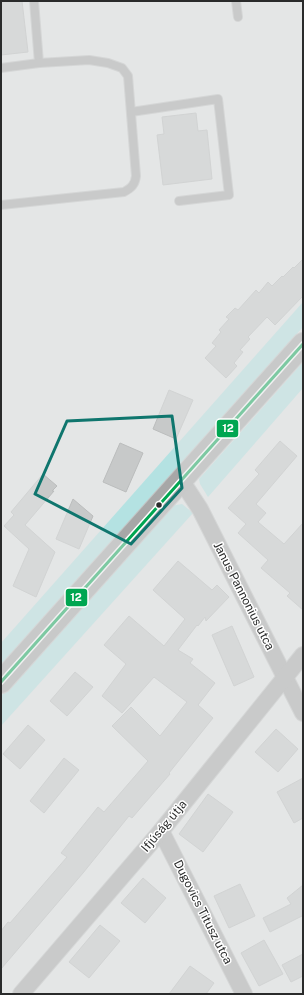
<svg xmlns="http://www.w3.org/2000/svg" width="304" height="995" font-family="'Public Sans',sans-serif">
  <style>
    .green { fill: #b4e2e2 }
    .building { fill: #c7c9c9; stroke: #bbbdbd }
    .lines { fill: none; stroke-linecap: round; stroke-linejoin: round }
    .lane-casing { stroke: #c3c4c4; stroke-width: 10 }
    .street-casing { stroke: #c3c4c4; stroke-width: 18 }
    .secondary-casing { stroke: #c3c4c4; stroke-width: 24 }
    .lane { stroke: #a8a8a8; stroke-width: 8 }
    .street { stroke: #a8a8a8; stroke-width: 16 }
    .secondary { stroke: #a7a7a7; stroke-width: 22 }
    .bus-1-casing { stroke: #fff; stroke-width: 6 }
    .bus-1 { stroke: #00a651; stroke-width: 3 }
    .marked { fill: none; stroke: #0f766e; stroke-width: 3; stroke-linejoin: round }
    .bus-dot { fill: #2a2b2b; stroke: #fff; stroke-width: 1.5 }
    .labels { text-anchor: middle; stroke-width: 3; stroke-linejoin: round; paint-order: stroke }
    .street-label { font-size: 12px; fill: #2a2b2b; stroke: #fff }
    .line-badge { stroke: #fff; stroke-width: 1.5 }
    .badge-label { font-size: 11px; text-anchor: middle; font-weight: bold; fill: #fff }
  </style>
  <rect width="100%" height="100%" fill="#e4e6e6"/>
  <g class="green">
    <polygon points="303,302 303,327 1,665 1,643"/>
    <polygon points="303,362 303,388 208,497 200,484 199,479"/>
    <polygon points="182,504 193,513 1,726 1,696 171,506"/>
  </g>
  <g class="building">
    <polygon points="1,1 22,1 28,52 1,55"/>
    <polygon points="196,113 198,131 207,130 212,179 163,185 157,135 164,134 162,117"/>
    <polygon points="303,259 303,296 275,325 267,317 248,337 250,339 240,350 243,352 234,363 237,366 226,378 205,358 216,346 212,343 221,332 219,330 229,319 226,317 235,308 238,310 256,290 259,293 268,282 272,286 282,276 283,277 293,267 294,268"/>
    <polygon points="169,390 193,400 176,439 153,429"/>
    <polygon points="280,441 297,456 256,504 266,513 258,522 284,544 303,523 303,610 287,596 290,593 261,568 268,560 238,533 246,524 228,508 259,474 255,470"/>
    <polygon points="120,443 143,453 126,492 103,482"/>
    <polygon points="43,474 57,486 52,491 54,491 25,525 55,552 36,597 13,586 29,549 4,526 14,515 11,512"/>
    <polygon points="73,499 93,516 79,549 56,539"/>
    <polygon points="178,561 212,590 217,585 229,597 206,621 205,617 198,626 197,625 178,650 193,659 190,663 215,683 198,705 213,718 169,773 170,774 132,818 129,816 83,873 1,969 1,931 8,922 10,923 67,857 61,853 98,807 104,812 148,761 112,726 131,707 160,736 187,702 154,677 122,713 102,696 126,664 104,645 129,616 164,646 185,619 153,590"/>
    <polygon points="232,626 254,677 234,686 212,635"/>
    <polygon points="75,672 93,687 67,716 50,701"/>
    <polygon points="28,725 45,740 20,769 3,754"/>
    <polygon points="276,729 298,749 278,772 255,752"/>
    <polygon points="64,758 79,770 44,813 30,801"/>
    <polygon points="303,778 303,818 294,823 277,792"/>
    <polygon points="208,794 233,812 203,852 179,834"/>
    <polygon points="143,878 166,898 145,923 121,903"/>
    <polygon points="240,884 255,916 229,928 214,896"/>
    <polygon points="303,885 303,918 302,916 270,932 263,918 291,904 287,898"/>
    <polygon points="100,925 120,941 89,978 69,962"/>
    <polygon points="264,940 283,974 259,986 241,953"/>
    <polygon points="303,954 303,976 291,982 282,965"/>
    <polygon points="190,966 214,983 206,994 169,994"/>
  </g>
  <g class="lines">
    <g class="lane-casing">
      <g id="lane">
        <polyline points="34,1 39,63"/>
        <polyline points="236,1 238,17"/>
        <path d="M 1,68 L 39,63 L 89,60 L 108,63 L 122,68 L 128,76 L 136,176 C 135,185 131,188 124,192 L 1,205"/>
        <polyline points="131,112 218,99 229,195 179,201"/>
      </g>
    </g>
    <g class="street-casing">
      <g id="street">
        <polyline points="181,480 200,509 303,713"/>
        <polyline points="161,831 244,994"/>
        <polyline points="21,994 161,831 303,655"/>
      </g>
    </g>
    <g class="secondary-casing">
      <polyline id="secondary" points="1,682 303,344"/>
    </g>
    <use href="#lane" class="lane"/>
    <use href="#street" class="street"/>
    <use href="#secondary" class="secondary"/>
    <g class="bus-1-casing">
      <polyline id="bus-1" points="1,682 303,344"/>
    </g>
    <use href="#bus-1" class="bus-1"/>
  </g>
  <path d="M0 0H304V995H0ZM 172,416 L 182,488 L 131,544 L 35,494 L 67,421 Z" fill="#e4e6e6" fill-opacity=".55" fill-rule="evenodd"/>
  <path class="marked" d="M 172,416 L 182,488 L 131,544 L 35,494 L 67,421 Z"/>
  <circle class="bus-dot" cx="159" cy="505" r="3.5"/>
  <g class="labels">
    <g class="street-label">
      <text transform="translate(244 596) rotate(63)" y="4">Janus Pannonius utca</text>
      <text transform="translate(164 826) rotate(-50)" y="4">Ifjúság útja</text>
      <text transform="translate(203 912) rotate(63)" y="4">Dugovics Titusz utca</text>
    </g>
  </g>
  <g class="line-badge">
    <rect x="216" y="419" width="23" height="19" rx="4" fill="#00a651"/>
    <rect x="65" y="588" width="23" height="19" rx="4" fill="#00a651"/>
  </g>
  <g class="badge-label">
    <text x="228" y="432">12</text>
    <text x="76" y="601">12</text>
  </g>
  <rect width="304" height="995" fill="none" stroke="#2a2b2b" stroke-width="4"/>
</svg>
